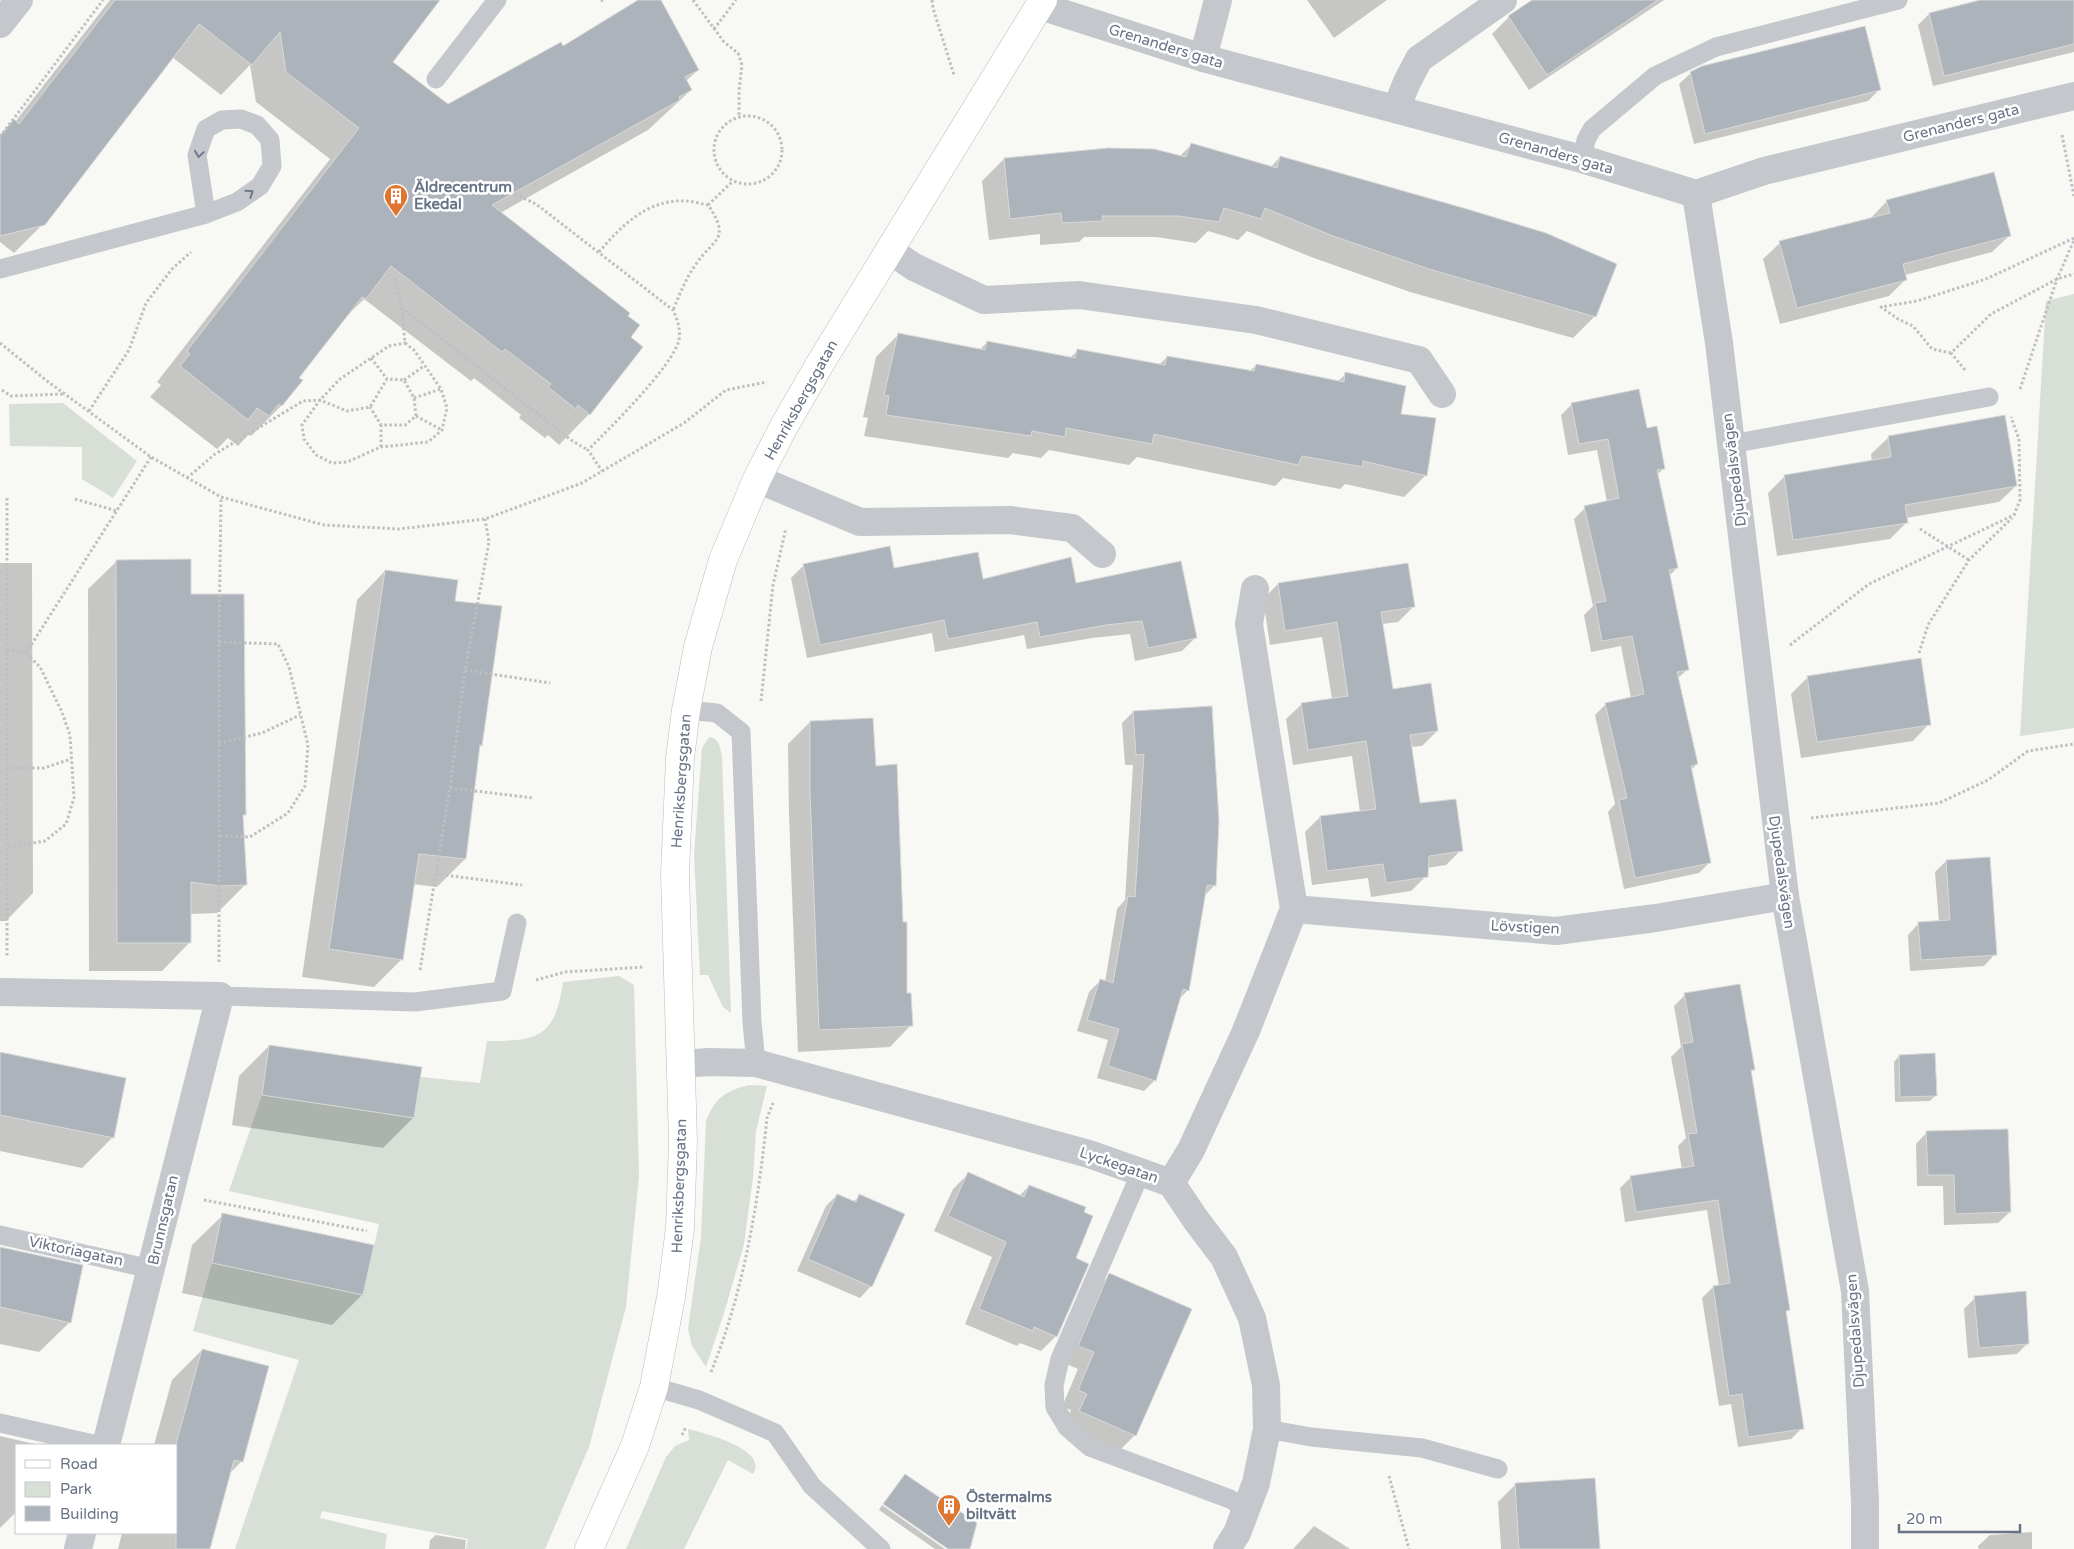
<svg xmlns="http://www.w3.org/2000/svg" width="2074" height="1549" font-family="'Varela Round',sans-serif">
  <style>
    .green { fill: #d8dfd7 }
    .shadow { fill: #0003 }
    .building { fill: #acb3ba; stroke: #d9dad8 }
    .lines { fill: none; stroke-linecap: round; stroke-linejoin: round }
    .secondary-casing { stroke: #b8bcc2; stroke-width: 29 }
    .path { stroke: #bebfc2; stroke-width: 3; stroke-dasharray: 2.5 2.5; stroke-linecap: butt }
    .service { stroke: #c4c7cb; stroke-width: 19 }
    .minor { stroke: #c4c7cb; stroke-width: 28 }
    .secondary { stroke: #fff; stroke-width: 28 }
    .oneway { stroke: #6d7789 }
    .labels { text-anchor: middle; stroke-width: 5; stroke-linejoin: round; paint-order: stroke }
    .street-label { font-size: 15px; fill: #687386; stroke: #fff }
    .poi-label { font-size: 15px; font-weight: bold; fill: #687386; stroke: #fff; text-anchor: start }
  </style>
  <rect width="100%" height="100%" fill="#f8f8f5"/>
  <g class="green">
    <polygon points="2074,294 2074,728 2020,736 2046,301"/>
    <polygon points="63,403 137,461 113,498 82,479 82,447 10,446 9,404"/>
    <path d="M 709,737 C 720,738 720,748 722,757 L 731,1013 L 723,1007 L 708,975 L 700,975 L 694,855 L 702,748 Z"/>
    <path d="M 619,976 L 634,985 L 639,1176 L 626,1307 L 589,1447 L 545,1549 L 466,1549 L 468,1539 L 322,1511 L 320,1518 L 387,1534 L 385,1549 L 235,1549 L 299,1360 L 193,1331 L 212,1263 L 363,1295 L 379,1224 L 229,1191 L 262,1095 L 414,1118 L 421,1077 L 480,1083 L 487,1041 C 539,1041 555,1037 563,982 Z"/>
    <path d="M 749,1085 L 767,1086 L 756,1131 L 753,1178 L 744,1244 L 725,1310 L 706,1367 L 692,1346 L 688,1329 L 701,1237 L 706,1121 C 715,1098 725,1091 749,1085 Z"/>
    <path d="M 688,1429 C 704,1433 769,1449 753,1474 L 728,1460 L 684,1549 L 626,1549 L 666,1457 L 675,1446 L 689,1440 Z"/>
  </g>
  <g class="shadow">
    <polygon points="110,0 439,0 391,62 448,105 562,48 640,0 660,0 698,70 686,81 691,90 648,130 500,213 626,317 629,337 589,414 559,445 548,435 545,438 519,418 521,415 474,378 471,381 364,299 341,322 298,378 301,380 281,406 251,436 249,434 238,446 228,438 217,449 150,397 161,385 157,382 330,159 256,102 250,65 221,95 172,57 44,223 14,253 0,242 0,134 14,121 15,122"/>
    <polygon points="1307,0 1387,0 1334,38"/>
    <polygon points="1534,0 1664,0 1529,90 1492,34 1509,17"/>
    <polygon points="1985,0 2074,0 2074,52 1933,86 1918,25 1929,14"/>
    <polygon points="1691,73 1879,90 1868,101 1694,144 1679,84"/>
    <polygon points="1192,144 1270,168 1280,157 1595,316 1573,338 1410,292 1311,257 1247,231 1238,240 1208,231 1196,243 1156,237 1084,237 1079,242 1040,245 1040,234 989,240 982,181 1004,159 1179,157"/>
    <polygon points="1887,201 2009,236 1992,252 1905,275 1906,279 1889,296 1780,324 1763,259 1780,243 1870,219"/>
    <polygon points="898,335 979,351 987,342 1070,358 1078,350 1159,365 1167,357 1249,372 1256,365 1337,382 1346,374 1400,415 1426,475 1404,497 1345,484 1340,489 1283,478 1275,486 1137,457 1129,465 1049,450 1041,458 1013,453 1008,458 864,436 868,418 863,417 876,357"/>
    <polygon points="1572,404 1646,429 1664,468 1657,475 1677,568 1669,576 1688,669 1677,679 1697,764 1691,770 1710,862 1699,873 1624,889 1608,812 1615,804 1595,715 1606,704 1631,698 1621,646 1591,652 1584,615 1593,606 1574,519 1585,508 1607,502 1597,450 1568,455 1561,415"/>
    <polygon points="1888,438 2016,486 1999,502 1906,518 1907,522 1890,539 1777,556 1768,493 1785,476 1872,462 1871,454"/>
    <polygon points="117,561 190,596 245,814 242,817 245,885 217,913 190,914 190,942 162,971 89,971 88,589"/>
    <polygon points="0,563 32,563 33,893 6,921 0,921"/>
    <polygon points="804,565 894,570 982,580 1075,584 1195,638 1182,651 1135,661 1130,634 1092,638 1027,649 1024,635 935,652 932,633 807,658 791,578"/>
    <polygon points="385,571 454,602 481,745 478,748 465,859 437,887 413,884 402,959 374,987 302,977 357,600"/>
    <polygon points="1278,584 1413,607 1398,622 1382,624 1392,690 1437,731 1422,746 1411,747 1419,805 1461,850 1446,865 1427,868 1426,876 1411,891 1371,897 1368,878 1312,885 1305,832 1320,817 1360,812 1352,756 1293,765 1286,719 1302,704 1332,699 1322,637 1270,645 1263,599"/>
    <polygon points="1808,677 1929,724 1913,741 1801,758 1791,694"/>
    <polygon points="1133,712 1215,885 1204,896 1188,990 1179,999 1155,1080 1144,1091 1097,1078 1108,1040 1077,1031 1089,992 1100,981 1105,982 1117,909 1125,900 1133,765 1125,765 1122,723"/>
    <polygon points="810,722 874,767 911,1025 890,1047 798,1052 789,815 788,744"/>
    <polygon points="1946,861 1995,954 1984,966 1910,971 1908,935 1919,923 1939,922 1935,872"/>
    <polygon points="1685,995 1754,1069 1750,1073 1788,1310 1785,1313 1802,1428 1791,1439 1738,1447 1731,1404 1719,1406 1702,1298 1713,1287 1719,1286 1707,1210 1625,1222 1620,1188 1631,1177 1682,1170 1678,1146 1686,1138 1671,1057 1681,1047 1674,1006"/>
    <polygon points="269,1046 413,1118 383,1148 232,1125 239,1076"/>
    <polygon points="0,1053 113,1137 82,1168 0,1151"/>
    <polygon points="1899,1056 1936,1095 1930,1101 1895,1102 1894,1062"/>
    <polygon points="1927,1132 2010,1212 1998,1223 1944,1225 1943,1186 1917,1186 1916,1144"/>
    <polygon points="968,1174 1019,1196 1029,1186 1074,1259 1056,1336 1041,1351 1020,1343 1017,1346 965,1324 992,1257 934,1231 953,1189"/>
    <polygon points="837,1195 853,1202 860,1196 871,1286 860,1298 797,1271 826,1206"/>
    <polygon points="223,1215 362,1295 332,1325 182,1293 192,1245"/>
    <polygon points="0,1247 70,1322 39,1352 0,1344"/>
    <polygon points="1110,1275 1135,1435 1118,1452 1063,1428 1071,1410 1062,1407 1078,1369 1062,1362 1093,1291"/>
    <polygon points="1975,1298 2028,1343 2017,1354 1968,1358 1964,1309"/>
    <polygon points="202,1350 242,1461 229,1474 209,1549 118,1549 122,1533 176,1533 176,1445 154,1445 172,1380"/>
    <polygon points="0,1436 39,1445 16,1445 16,1512 0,1528"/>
    <polygon points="1515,1485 1599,1549 1501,1549 1498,1502"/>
    <polygon points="882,1505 945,1549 935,1549 879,1510"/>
    <polygon points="1314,1526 1350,1549 1293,1549"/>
    <polygon points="2032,1532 2032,1549 1979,1549 1978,1546 1990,1535"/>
    <polygon points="436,1535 466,1540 465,1549 429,1549 430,1540"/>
  </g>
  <g class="building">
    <polygon points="115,0 440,0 393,62 448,104 561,42 563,46 638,0 661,0 699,70 685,77 692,90 679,97 680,100 492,205 630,313 628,316 640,325 631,337 643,347 590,415 578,405 576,409 548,387 551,384 505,349 502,352 391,266 366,299 362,297 299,378 303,380 282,406 279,404 269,416 257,408 248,420 180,366 190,354 187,351 359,128 286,72 280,32 252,65 199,24 45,225 0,236 0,136 14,119 19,124"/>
    <polygon points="1532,0 1658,0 1547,75 1508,16"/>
    <polygon points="1980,0 2074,0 2074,44 1944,76 1929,13"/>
    <polygon points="1865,26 1881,90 1705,134 1690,72 1702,66"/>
    <polygon points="1191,143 1277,168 1280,156 1467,209 1546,233 1617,264 1596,317 1432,270 1333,236 1265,208 1261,219 1224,208 1219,222 1179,216 1102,216 1103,221 1062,223 1061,213 1010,219 1004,158 1108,148 1154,149 1186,157"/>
    <polygon points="1994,172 2011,236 1903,264 1907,280 1797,308 1779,241 1890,213 1886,200"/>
    <polygon points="898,333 985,350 987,341 1075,358 1077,349 1165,365 1167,356 1254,371 1256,364 1344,382 1345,372 1406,386 1401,414 1436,418 1427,476 1363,461 1363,467 1302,456 1298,465 1154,434 1152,444 1066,428 1065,437 1032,431 1031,436 886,415 889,396 884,395"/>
    <polygon points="1639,389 1647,428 1657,426 1665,469 1657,470 1678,568 1669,570 1689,670 1677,672 1698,764 1691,766 1711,863 1635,878 1619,800 1627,798 1605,703 1644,694 1632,636 1602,641 1595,603 1606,601 1584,506 1619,498 1608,439 1579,444 1571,403"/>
    <polygon points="2005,415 2017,486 1905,505 1908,523 1793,540 1784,475 1891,457 1888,436"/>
    <polygon points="890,546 894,568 978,552 983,579 1071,557 1076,583 1181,561 1197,638 1148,648 1142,621 1106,625 1040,637 1037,622 948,639 944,620 820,645 803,564"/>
    <polygon points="191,559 191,594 244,594 246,815 243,815 247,885 220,886 191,882 191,943 117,943 116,560"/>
    <polygon points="1408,563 1415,607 1381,612 1393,689 1431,683 1438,731 1410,735 1420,803 1456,799 1463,851 1429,856 1428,877 1386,883 1383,864 1327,871 1320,816 1376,809 1366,741 1308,750 1301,703 1348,696 1337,622 1285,631 1278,583"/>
    <polygon points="385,570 458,580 455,601 502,606 482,746 480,745 466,859 419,854 403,960 329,949"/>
    <polygon points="1921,658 1931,725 1817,742 1807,676"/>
    <polygon points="1212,706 1219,821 1216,886 1207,885 1189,991 1183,989 1156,1081 1108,1066 1119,1029 1087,1020 1100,979 1113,983 1128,896 1135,897 1144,754 1136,755 1133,711"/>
    <polygon points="873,718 876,766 897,764 903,922 907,922 907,993 911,993 913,1026 819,1030 810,792 810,721"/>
    <polygon points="1990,857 1997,955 1921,960 1918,922 1950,920 1946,860"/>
    <polygon points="1740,984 1755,1070 1751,1070 1790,1310 1786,1311 1804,1429 1748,1437 1742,1394 1729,1396 1713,1286 1730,1283 1718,1200 1636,1212 1630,1176 1694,1166 1688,1134 1697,1133 1682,1044 1693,1042 1684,993"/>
    <polygon points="269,1045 422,1067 414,1118 262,1095"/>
    <polygon points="0,1052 126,1078 114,1138 0,1115"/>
    <polygon points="1935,1053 1937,1096 1900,1097 1899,1055"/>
    <polygon points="2008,1129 2011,1212 1955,1214 1954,1175 1928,1175 1926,1131"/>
    <polygon points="968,1172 1024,1197 1029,1185 1086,1207 1084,1212 1093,1216 1076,1258 1089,1264 1057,1337 1034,1327 1033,1331 979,1309 1006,1242 948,1216"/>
    <polygon points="837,1194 856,1202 859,1194 905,1214 872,1287 808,1259"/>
    <polygon points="222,1213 374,1245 363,1295 212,1263"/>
    <polygon points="0,1247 83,1265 71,1323 0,1307"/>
    <polygon points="1109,1273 1192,1309 1136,1436 1079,1411 1087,1394 1078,1390 1094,1352 1078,1346"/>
    <polygon points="2026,1291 2029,1344 1979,1348 1974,1296"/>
    <polygon points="202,1349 269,1366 243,1462 234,1460 210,1549 176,1549 176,1444"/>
    <polygon points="905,1474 977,1523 970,1549 948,1549 883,1504"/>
    <polygon points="1595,1478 1600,1549 1519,1549 1515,1483"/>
  </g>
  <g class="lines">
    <g class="secondary-casing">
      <polyline id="secondary" points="589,1549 635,1446 654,1387 671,1297 680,1228 683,1141 675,874 680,758 686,710 698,647 723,560 757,479 783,428 821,362 1043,0"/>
    </g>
    <g class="path">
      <polyline points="601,0 603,1"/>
      <polyline points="693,0 724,42 738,53 742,65 739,91 739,116"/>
      <polyline points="932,0 933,8 954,75"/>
      <polyline points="714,29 736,0"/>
      <circle cx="748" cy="150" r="34"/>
      <polyline points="2062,135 2074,196"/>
      <polyline points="0,137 103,0"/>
      <path d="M 515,194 L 536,204 L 673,310 C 677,319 681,329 679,340 C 673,366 609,429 588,450 L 602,471"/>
      <polyline points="708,205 733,181"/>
      <path d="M 599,252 C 622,225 648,199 686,201 C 693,201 701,204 708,205 C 732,240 713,239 696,264 C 686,278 680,294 673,310"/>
      <polyline points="395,278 402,308 571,440 588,450"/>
      <polyline points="402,308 405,343"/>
      <polyline points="0,343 47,381 151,457 221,497 324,525 399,529 485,519 582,483 684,423 726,390 767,382"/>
      <polygon points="405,343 414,350 441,389 447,408 442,430 428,442 381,447 347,462 332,463 316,455 304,439 302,425 320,400 340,379 389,346"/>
      <polyline points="1951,353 1932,349 1913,326 1898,319 1881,307 1917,301 1986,279 2074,238"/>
      <polyline points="371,358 387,379"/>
      <polyline points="1965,370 1951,353 1991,314 2057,279 2074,274"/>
      <polyline points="404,380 424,366"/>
      <polyline points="2020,389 2057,279 2074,240"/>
      <polyline points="2,390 11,396 64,394"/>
      <polyline points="414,398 441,389"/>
      <polyline points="89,411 129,350 146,303 172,269 191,252"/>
      <polyline points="416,416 442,430"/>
      <polyline points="381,447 381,425"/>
      <polyline points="187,478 215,454 303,401 320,400 347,411 370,407 387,379 404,380 414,398 416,416 405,425 381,425 370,407"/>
      <polyline points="7,498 7,957"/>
      <polyline points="75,499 117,511"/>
      <polyline points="1920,529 1969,560"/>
      <polyline points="219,642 278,644 289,667 308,745 305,786 288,813 250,837 219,836"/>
      <polyline points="1790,645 1869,584 2014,515 2020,500 2019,439 2011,417"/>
      <polyline points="7,650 26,653 40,667 61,710 70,735 74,798 66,824 45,841 8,847"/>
      <polyline points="26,653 151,457"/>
      <polyline points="1919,653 1928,625 1969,560 2012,518"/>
      <polyline points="465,670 550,683"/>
      <polyline points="761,701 773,585 786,528"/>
      <polyline points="219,743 262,733 300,715"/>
      <polyline points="7,768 44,768 71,759"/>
      <polyline points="450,788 534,798"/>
      <polyline points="1811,818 1939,803 1988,780 2028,751 2074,744"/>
      <polyline points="436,874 522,885"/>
      <polyline points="219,962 219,642 221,497"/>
      <polyline points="420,970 450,788 465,670 489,542 485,519"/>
      <polyline points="536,980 565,972 644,967"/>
      <polyline points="204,1200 367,1231"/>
      <path d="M 711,1372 C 744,1291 758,1204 767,1118 L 773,1103"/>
      <polyline points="682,1435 686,1427"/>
      <polyline points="1389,1476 1409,1549"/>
    </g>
    <g class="service">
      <polyline points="436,79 497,0"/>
      <polyline points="1582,159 1586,140 1592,129 1655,76 1716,47 1898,0"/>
      <polyline points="0,269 206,214 237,202 260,186 272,166 270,140 257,125 241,119 222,120 206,129 197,155 206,214"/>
      <polyline points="1731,444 1989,397"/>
      <polyline points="686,710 717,713 741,732 752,1022 756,1063"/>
      <polyline points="220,996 415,1002 502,991 517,923"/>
      <polyline points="1141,1172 1060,1359 1054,1385 1055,1407 1067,1427 1090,1447 1230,1499 1246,1509"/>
      <polyline points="0,1235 151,1269"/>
      <polyline points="654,1387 699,1400 775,1433 812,1486 881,1549"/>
      <polyline points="0,1423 98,1445"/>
      <polyline points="1267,1429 1311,1437 1422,1448 1498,1469"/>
    </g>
    <g class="minor">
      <polyline points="1040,6 1203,58 1582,159 1696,194 1764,171 2074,96"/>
      <polyline points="0,24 19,0"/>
      <polyline points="1203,58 1218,0"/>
      <polyline points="1396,109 1407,82 1419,59 1503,0"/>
      <polyline points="1696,194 1719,343 1785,896 1855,1291 1865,1502 1865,1549"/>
      <polyline points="889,250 914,267 984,300 1079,295 1256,320 1419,360 1442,394"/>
      <polyline points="757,479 860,522 1010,520 1072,528 1102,554"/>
      <polyline points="1294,909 1556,931 1656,918 1785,896"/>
      <polyline points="0,992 220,996 106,1445"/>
      <polyline points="680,1064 709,1062 756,1063 1089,1154 1171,1183 1196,1220 1224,1257 1252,1318 1266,1385 1267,1429 1256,1483 1237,1533 1227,1549"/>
      <polyline points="1171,1183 1191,1150 1246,1031 1294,909 1249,624 1255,589"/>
      <polyline points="78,1549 82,1533"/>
    </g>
    <use href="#secondary" class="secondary"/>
  </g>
  <defs><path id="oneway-chevron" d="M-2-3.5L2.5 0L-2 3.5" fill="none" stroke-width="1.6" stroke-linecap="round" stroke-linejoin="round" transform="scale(1.25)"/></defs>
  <g class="oneway">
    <use href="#oneway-chevron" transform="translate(199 154) rotate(98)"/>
    <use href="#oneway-chevron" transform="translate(250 193) rotate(-34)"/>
  </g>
  <defs>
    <g id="building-pin" transform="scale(1.25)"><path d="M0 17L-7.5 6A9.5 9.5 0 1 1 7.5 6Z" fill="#de7630" stroke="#fff"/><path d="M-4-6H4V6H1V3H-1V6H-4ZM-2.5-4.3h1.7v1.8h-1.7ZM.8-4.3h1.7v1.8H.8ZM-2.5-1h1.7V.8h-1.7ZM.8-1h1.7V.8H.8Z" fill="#fff"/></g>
  </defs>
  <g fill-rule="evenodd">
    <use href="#building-pin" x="396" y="196"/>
    <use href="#building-pin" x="949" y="1506"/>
  </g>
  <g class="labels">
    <g class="street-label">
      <text transform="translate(1166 46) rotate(17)" y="5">Grenanders gata</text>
      <text transform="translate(1961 123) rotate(-14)" y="5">Grenanders gata</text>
      <text transform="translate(1556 153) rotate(16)" y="5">Grenanders gata</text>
      <text transform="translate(801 400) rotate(-61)" y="5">Henriksbergsgatan</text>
      <text transform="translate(1734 470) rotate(-97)" y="5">Djupedalsvägen</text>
      <text transform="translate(681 781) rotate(-86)" y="5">Henriksbergsgatan</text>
      <text transform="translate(1782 872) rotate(82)" y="5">Djupedalsvägen</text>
      <text transform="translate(1525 927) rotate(3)" y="5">Lövstigen</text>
      <text transform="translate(1119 1165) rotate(19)" y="5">Lyckegatan</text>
      <text transform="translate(679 1186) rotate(-88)" y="5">Henriksbergsgatan</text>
      <text transform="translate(163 1220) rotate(-77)" y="5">Brunnsgatan</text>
      <text transform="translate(76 1251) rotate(12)" y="5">Viktoriagatan</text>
      <text transform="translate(1855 1331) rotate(-94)" y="5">Djupedalsvägen</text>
    </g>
    <g class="poi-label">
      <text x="414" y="192">Äldrecentrum<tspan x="414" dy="17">Ekedal</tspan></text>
      <text x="966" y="1502">Östermalms<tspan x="966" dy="17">biltvätt</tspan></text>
    </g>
  </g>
  <rect x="15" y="1444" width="162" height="90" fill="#ffffff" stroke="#c3c7cf"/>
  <rect x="25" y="1460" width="25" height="8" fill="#ffffff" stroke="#c3c7cf"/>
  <text x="60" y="1469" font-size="15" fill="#687386">Road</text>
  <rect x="25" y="1482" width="25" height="15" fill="#d8dfd7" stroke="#c3c7cf"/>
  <text x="60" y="1494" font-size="15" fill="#687386">Park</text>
  <rect x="25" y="1506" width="25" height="15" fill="#acb3ba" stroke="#c3c7cf"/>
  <text x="60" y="1519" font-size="15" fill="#687386">Building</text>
  <path d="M1899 1524v8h121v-8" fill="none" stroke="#687386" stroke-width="2.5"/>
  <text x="1906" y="1524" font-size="15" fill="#687386" stroke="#ffffff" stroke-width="4" paint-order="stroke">20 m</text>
</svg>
